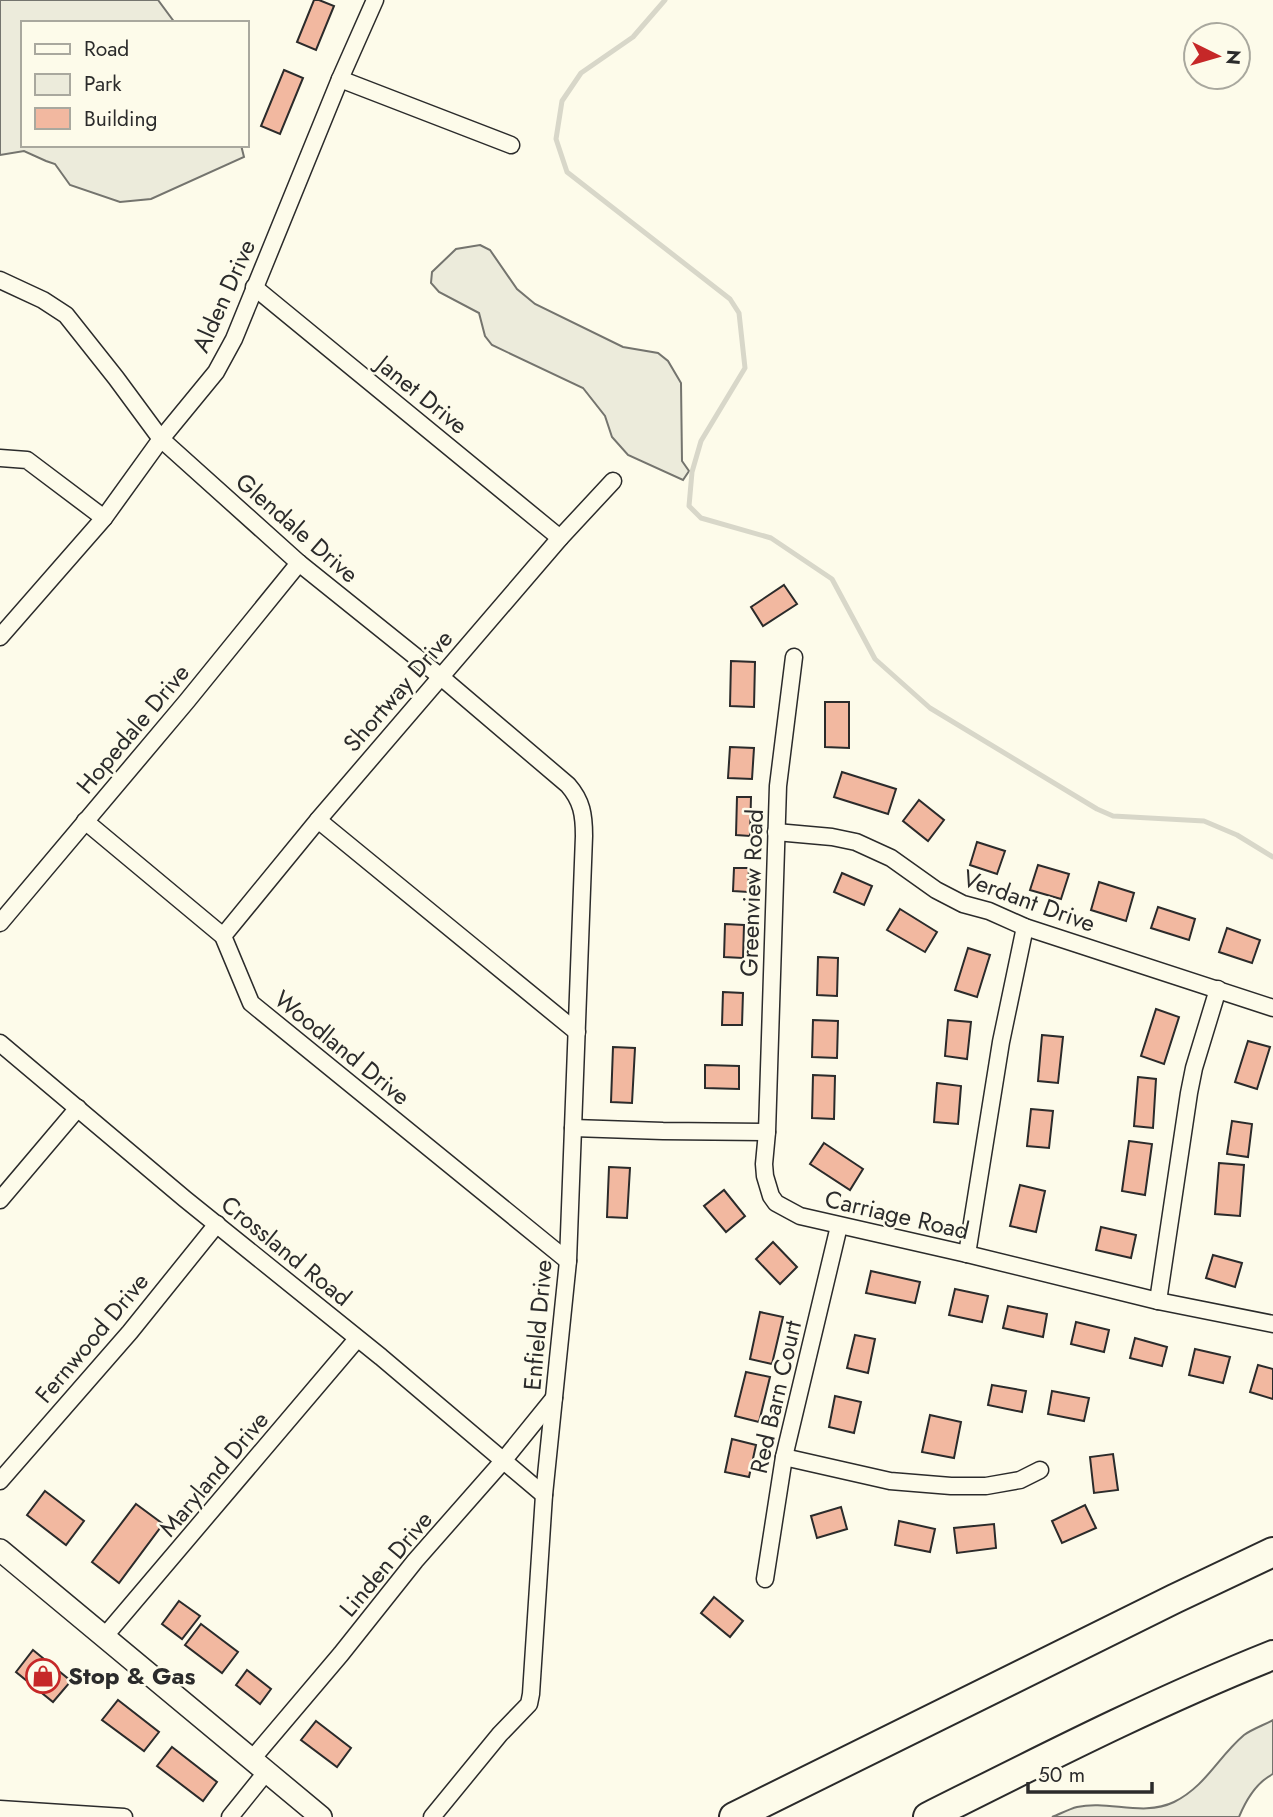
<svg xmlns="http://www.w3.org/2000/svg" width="1273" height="1817" font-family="Jost,sans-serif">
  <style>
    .green { fill: #ecebdb; stroke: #74746e; stroke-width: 2 }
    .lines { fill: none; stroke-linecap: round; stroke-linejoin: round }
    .stream { stroke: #d8d7c9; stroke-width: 5 }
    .building { fill: #f2b8a0; stroke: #2b2b2b; stroke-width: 2 }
    .minor-casing { stroke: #2b2b2b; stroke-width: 19 }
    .secondary-casing { stroke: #2b2b2b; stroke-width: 24 }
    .motorway-casing { stroke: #2b2b2b; stroke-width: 32 }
    .minor { stroke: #fdfbea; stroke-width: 16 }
    .secondary { stroke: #fdfbea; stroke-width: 21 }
    .motorway { stroke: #fdfbea; stroke-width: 28 }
    .labels { text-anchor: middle; stroke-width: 5; stroke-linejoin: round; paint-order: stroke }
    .street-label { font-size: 24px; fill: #2b2b2b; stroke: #fdfbea }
    .poi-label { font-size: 24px; font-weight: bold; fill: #2b2b2b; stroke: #fdfbea; text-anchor: start }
  </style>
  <rect width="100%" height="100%" fill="#fdfbea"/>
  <g class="green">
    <polygon points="0,0 158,0 175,23 23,23 23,145 241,145 244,157 151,199 120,202 70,185 55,164 46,161 24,151 0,155"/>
    <polygon points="480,245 490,250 517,289 535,304 623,347 658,353 668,361 681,383 682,461 689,471 683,480 628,455 612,437 605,416 583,388 492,345 485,336 479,313 439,292 431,283 432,272 456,249"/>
    <path d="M 1273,1720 L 1273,1774 C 1257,1782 1246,1800 1239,1817 L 1052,1817 C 1060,1814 1069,1809 1077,1807 C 1109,1800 1143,1817 1174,1802 C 1206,1786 1218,1757 1244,1735 C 1252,1729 1264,1725 1273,1720 Z"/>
  </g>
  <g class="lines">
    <polyline class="stream" points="665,0 633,37 581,73 562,101 556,139 567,172 730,299 739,313 745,368 701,441 692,472 689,506 701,518 771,538 832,579 875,659 930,708 1097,809 1113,816 1204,821 1237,835 1273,857"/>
  </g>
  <g class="building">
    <polygon points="314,0 319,0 334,6 316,50 297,42"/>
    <polygon points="284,70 303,78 280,134 261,126"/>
    <polygon points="784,585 797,604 763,626 751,607"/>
    <polygon points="731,661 755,662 754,707 730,706"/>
    <polygon points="825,702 849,702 849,748 825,747"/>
    <polygon points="730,747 754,748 752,779 728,778"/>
    <polygon points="842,772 896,789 888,814 834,797"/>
    <polygon points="737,797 751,797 750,836 736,835"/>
    <polygon points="919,800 944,820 928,841 903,821"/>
    <polygon points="977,842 1005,851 997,874 970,865"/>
    <polygon points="1038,865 1069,874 1061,899 1030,890"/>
    <polygon points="734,868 749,868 748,892 733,891"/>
    <polygon points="842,873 872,886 864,905 834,892"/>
    <polygon points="1099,882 1134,893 1126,921 1091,910"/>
    <polygon points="1158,907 1195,919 1189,940 1151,928"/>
    <polygon points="900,909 937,932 925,952 887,930"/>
    <polygon points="725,924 744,925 743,958 724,957"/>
    <polygon points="1227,928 1260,940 1252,963 1219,952"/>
    <polygon points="968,948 990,955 977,997 955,990"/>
    <polygon points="818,957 838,958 837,996 817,995"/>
    <polygon points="723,992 743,993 742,1025 722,1025"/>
    <polygon points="1156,1009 1179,1017 1164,1064 1141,1056"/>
    <polygon points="813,1020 838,1021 837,1058 812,1057"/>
    <polygon points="948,1020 971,1022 967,1059 945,1056"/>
    <polygon points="1042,1035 1063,1037 1058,1083 1038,1081"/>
    <polygon points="1248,1041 1270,1047 1257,1089 1235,1082"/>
    <polygon points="613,1047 635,1048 632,1103 611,1102"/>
    <polygon points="705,1065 739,1066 739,1089 705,1088"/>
    <polygon points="813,1075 835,1076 834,1119 812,1118"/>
    <polygon points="1138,1077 1156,1079 1153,1128 1134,1126"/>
    <polygon points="937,1083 961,1086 958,1124 934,1122"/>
    <polygon points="1031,1109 1053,1111 1049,1148 1027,1146"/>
    <polygon points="1232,1121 1252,1124 1248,1157 1227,1154"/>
    <polygon points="1129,1141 1152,1144 1145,1195 1122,1191"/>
    <polygon points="824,1143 863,1169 850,1190 810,1164"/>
    <polygon points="1219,1163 1244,1165 1240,1216 1215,1214"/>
    <polygon points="609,1167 630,1168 627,1218 607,1217"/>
    <polygon points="1020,1185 1045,1191 1036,1232 1010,1226"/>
    <polygon points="724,1190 745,1216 726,1232 704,1206"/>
    <polygon points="1101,1227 1136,1235 1131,1258 1096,1250"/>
    <polygon points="773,1242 797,1267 780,1284 756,1259"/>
    <polygon points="1213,1255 1242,1263 1235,1287 1206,1278"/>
    <polygon points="871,1271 920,1282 915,1303 866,1293"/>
    <polygon points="955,1289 988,1296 982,1322 949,1315"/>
    <polygon points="1008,1306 1047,1314 1043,1337 1003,1328"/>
    <polygon points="760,1312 783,1317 772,1364 750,1359"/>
    <polygon points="1076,1322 1109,1330 1104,1352 1071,1344"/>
    <polygon points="855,1335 875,1339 868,1373 847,1368"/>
    <polygon points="1135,1338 1167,1347 1162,1366 1130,1358"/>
    <polygon points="1195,1349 1230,1357 1223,1383 1189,1375"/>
    <polygon points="1258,1365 1273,1369 1273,1399 1250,1392"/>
    <polygon points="746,1372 770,1377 759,1422 735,1416"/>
    <polygon points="992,1385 1026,1391 1022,1412 988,1405"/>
    <polygon points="1052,1391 1089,1398 1084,1421 1048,1414"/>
    <polygon points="835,1396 861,1402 854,1433 829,1427"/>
    <polygon points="930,1415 961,1422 954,1458 922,1452"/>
    <polygon points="732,1439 756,1445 749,1477 725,1472"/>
    <polygon points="1113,1454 1118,1490 1094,1493 1090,1457"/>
    <polygon points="45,1491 84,1521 66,1545 27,1515"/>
    <polygon points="136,1504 163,1524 119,1583 92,1562"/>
    <polygon points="1085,1505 1096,1528 1062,1543 1052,1521"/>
    <polygon points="841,1507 847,1529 817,1538 811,1516"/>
    <polygon points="899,1521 935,1529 930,1552 895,1545"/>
    <polygon points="994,1524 996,1548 957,1553 954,1528"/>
    <polygon points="714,1597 743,1621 730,1637 701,1613"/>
    <polygon points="179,1601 200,1616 182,1639 162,1624"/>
    <polygon points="201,1624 238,1652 222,1673 185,1645"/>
    <polygon points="33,1650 71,1681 53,1702 16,1672"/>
    <polygon points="247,1670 271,1689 260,1704 236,1685"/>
    <polygon points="118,1700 159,1732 144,1751 102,1720"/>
    <polygon points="316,1721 351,1748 337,1767 301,1740"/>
    <polygon points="172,1747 217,1782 203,1801 157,1766"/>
  </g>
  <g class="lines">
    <g class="minor-casing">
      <g id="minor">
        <polyline points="340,79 511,145"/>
        <path d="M 0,280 L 43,300 L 66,315 L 116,378 L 161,439 L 299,563 L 441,677 L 568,785 C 582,801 584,815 584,836 L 568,1261 L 544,1495 L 531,1694 L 529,1704 L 500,1734 L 432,1817"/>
        <polyline points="254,287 560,538"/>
        <polyline points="0,458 27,460 104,518"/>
        <polyline points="0,637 104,518 161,439 216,372 234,339 340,79 375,0"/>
        <polyline points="794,657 778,786 767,1132 764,1164 765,1176 771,1196 776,1203 800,1216 967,1254 1158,1301 1273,1324"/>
        <polyline points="318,820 577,1032"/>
        <polyline points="85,821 223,936 251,1003 568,1261"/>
        <polyline points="776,832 832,837 856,842 891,858 936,890 963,904 989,911 1025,927 1273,1008"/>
        <polyline points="0,923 187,701 299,563"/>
        <polyline points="223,936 318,820 560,538 613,481"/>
        <polyline points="0,1043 185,1199 381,1357 544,1495"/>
        <polyline points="573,1128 663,1131 767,1132"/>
        <polyline points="0,1200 78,1108"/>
        <polyline points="967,1254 1001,1042 1025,927"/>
        <polyline points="1158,1301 1189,1093 1194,1068 1218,989"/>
        <polyline points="784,1457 890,1481 951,1486 986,1486 1020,1480 1040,1470"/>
        <polyline points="0,1481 130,1332 217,1224"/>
        <polyline points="765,1579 784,1457 839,1226"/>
        <polyline points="104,1637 357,1339"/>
        <polyline points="252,1759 341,1654 415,1561 503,1461 554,1398"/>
        <polyline points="0,1809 124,1817"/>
        <polyline points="230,1817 267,1771"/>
      </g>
    </g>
    <g class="secondary-casing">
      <polyline id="secondary" points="0,1550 321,1817"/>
    </g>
    <g class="motorway-casing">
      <g id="motorway">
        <polyline points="734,1817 1174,1599 1273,1552"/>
        <path d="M 928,1817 C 1042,1760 1155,1702 1273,1655"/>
      </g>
    </g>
    <use href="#minor" class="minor"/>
    <use href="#secondary" class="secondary"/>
    <use href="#motorway" class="motorway"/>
  </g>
  <defs>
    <g id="shop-ring" transform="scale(1.75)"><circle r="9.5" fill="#fdfbea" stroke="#c62828" stroke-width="1.5"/><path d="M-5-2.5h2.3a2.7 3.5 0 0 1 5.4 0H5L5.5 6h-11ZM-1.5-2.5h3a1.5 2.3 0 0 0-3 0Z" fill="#c62828"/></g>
  </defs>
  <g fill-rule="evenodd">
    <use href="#shop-ring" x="43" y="1676"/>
  </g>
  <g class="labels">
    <g class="street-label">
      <text transform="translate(224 296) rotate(-66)" y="8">Alden Drive</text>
      <text transform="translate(422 395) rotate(39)" y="8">Janet Drive</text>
      <text transform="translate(297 528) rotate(41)" y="8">Glendale Drive</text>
      <text transform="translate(398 691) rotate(-49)" y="8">Shortway Drive</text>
      <text transform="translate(133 729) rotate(-50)" y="8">Hopedale Drive</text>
      <text transform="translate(752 893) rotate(-88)" y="8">Greenview Road</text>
      <text transform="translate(1029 901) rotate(20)" y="8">Verdant Drive</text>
      <text transform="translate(342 1048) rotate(39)" y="8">Woodland Drive</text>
      <text transform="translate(897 1215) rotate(13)" y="8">Carriage Road</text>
      <text transform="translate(286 1251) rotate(39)" y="8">Crossland Road</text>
      <text transform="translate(538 1325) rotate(-85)" y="8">Enfield Drive</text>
      <text transform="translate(92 1338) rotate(-50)" y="8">Fernwood Drive</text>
      <text transform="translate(776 1397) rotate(-77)" y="8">Red Barn Court</text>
      <text transform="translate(214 1474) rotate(-50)" y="8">Maryland Drive</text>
      <text transform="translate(386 1564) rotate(-50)" y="8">Linden Drive</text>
    </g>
    <g class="poi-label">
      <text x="68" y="1684">Stop &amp; Gas</text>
    </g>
  </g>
  <rect x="21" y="21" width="228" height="126" fill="#fdfbea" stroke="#a9a89e" stroke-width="2"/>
  <rect x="35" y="44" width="35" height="10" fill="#fdfbea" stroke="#a9a89e" stroke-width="2"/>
  <text x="84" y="56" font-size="21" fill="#2b2b2b">Road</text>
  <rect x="35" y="74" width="35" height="21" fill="#ecebdb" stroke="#a9a89e" stroke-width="2"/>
  <text x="84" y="91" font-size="21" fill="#2b2b2b">Park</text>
  <rect x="35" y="108" width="35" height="21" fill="#f2b8a0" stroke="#a9a89e" stroke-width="2"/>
  <text x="84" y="126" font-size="21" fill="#2b2b2b">Building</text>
  <g transform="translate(1217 56) rotate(95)"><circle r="33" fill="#fdfbea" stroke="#a9a89e" stroke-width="2"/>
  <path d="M0-5L12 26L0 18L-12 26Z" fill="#c62828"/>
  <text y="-10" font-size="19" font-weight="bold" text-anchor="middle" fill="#2b2b2b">N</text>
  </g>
  <path d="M1028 1782v10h124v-10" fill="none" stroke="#2b2b2b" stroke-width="3.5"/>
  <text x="1038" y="1782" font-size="21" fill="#2b2b2b" stroke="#fdfbea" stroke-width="5" paint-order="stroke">50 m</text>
</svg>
